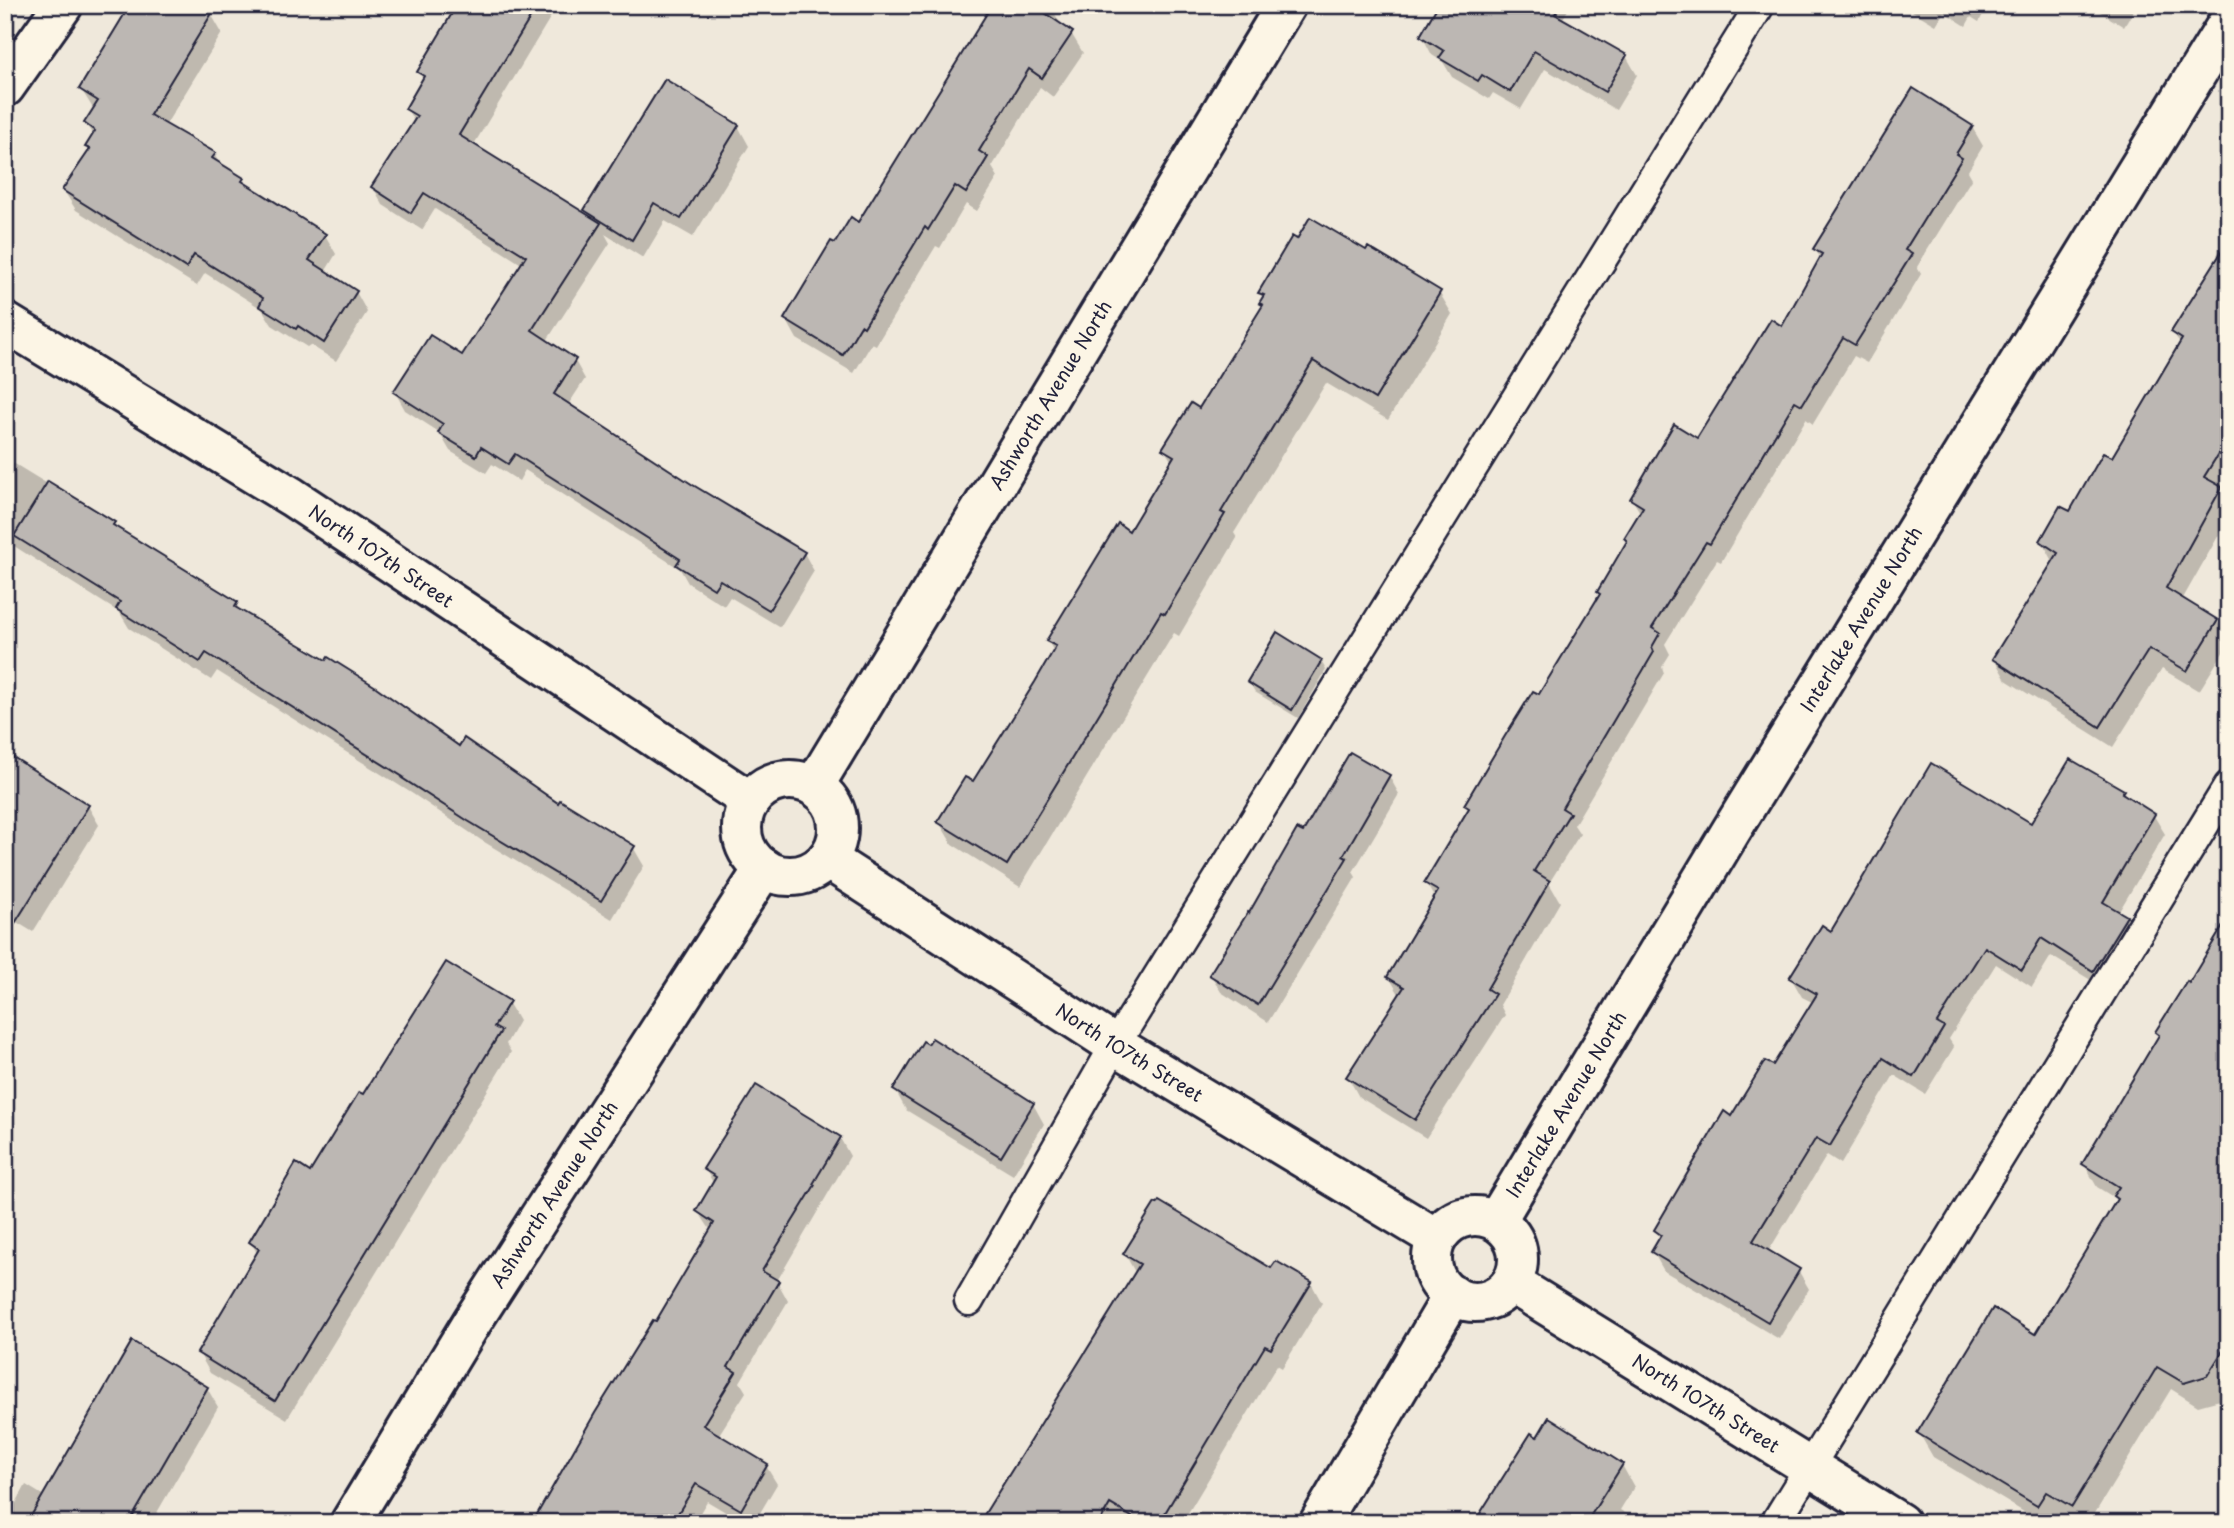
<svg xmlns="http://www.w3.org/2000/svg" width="2234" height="1528" font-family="'Playpen Sans',sans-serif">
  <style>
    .shadow { fill: #0003 }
    .building { fill: #bcb7b3; stroke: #22223b; stroke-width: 2 }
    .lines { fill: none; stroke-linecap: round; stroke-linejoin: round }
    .lane-casing { stroke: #22223b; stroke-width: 33 }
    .street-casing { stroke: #22223b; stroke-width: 44 }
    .lane { stroke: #fcf5e5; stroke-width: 28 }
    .street { stroke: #fcf5e5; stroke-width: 38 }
    .labels { text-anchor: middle; stroke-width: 5; stroke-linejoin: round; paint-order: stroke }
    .street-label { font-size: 19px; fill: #22223b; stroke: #fcf5e5 }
  </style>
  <rect width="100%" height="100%" fill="#efe8db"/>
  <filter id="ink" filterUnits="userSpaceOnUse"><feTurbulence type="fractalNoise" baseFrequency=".0143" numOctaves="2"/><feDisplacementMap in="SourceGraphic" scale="14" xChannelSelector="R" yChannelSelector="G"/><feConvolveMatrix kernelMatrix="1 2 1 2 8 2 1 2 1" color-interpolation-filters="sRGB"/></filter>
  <g filter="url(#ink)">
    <g class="shadow">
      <polygon points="450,5 554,5 556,8 473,146 592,220 586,210 738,126 749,146 693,237 665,221 643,258 605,234 610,243 546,342 575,361 585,379 568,405 692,486 804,553 814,571 780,627 730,597 724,606 688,583 680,569 525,470 519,481 492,464 486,473 450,451 439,432 405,410 395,392 462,357 523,265 435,209 422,230 383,205 373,187 415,123 407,109 424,80 419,72 452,17 447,9"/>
      <polygon points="1000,5 1041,5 1055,14 1062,27 1071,33 1083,53 1053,97 1040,87 992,167 998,177 977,211 966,204 940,248 936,246 876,345 872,343 854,373 797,339 786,319 836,246 859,224"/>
      <polygon points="1440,5 1571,5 1562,20 1626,56 1637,75 1616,110 1545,69 1521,109 1493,93 1489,99 1452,77 1443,62 1432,55 1422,36"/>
      <polygon points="1902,5 1988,5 1979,22 1971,17 1966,26 1944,12 1936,25"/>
      <polygon points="2089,5 2137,5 2124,27"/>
      <polygon points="211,14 222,33 165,126 214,154 221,166 242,179 246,186 325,235 336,254 325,272 356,292 367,312 336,361 310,345 307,347 272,325 262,309 205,273 197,286 76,210 64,191 90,152 88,147 94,137 86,124 94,110 81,89"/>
      <polygon points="1972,127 1983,146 1968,171 1972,178 1917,267 1921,274 1867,363 1854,356 1813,424 1806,419 1721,562 1717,560 1665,644 1670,654 1662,667 1664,673 1574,825 1580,834 1549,883 1560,902 1500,1005 1505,1015 1426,1138 1359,1097 1348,1077 1400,996 1389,977 1435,899 1426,883 1469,811 1466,805 1539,697 1601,595 1599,592 1628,542 1641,514 1632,499 1698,441 1783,329 1821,259 1815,249"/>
      <polygon points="2229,236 2229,477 2221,489 2229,503 2229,517 2182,600 2217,621 2229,643 2199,691 2162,669 2113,747 2006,680 1994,659 2054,563 2042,541 2070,514 2113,460 2181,345 2173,332 2219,258 2217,255"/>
      <polygon points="1439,292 1452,314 1388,420 1326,383 1234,533 1237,538 1179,636 1174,633 1020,887 952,844 939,822 974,783 1054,652 1048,641 1130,533 1172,462 1164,449 1199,410 1264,308 1261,303 1263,299 1260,293"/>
      <polygon points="5,458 113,524 116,529 236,604 241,612 459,748 633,847 644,866 612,919 481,840 413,794 217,671 211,680 129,628 120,613 14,546 5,560"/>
      <polygon points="1321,661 1326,670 1298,718 1255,692 1249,682"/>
      <polygon points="1389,776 1399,794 1353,872 1356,877 1268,1022 1221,992 1211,975"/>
      <polygon points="2123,791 2128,799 2154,816 2165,834 2118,913 2125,917 2136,936 2104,988 2051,956 2032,987 1996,964 1949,1039 1954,1047 1925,1094 1894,1075 1841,1164 1827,1155 1768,1252 1798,1270 1809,1289 1779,1339 1664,1271 1653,1252 1661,1239 1656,1230 1731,1118 1774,1067 1814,1003 1802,997 1791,978 1832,933 2032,825"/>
      <polygon points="88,806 99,825 33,932 5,915"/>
      <polygon points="2229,920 2229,1385 2220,1400 2198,1406 2171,1389 2089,1523 2074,1523 2060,1514 2055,1523 2042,1523 1933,1457 1919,1433 2036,1336 2118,1200 2097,1187 2084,1164 2160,1037 2157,1032 2190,985"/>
      <polygon points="508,1002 519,1021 506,1044 511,1052 287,1419 210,1373 199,1353 258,1255 251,1242 311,1174 364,1097"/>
      <polygon points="895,1090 1033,1104 1044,1124 1013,1175 906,1110"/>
      <polygon points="840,1138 850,1156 777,1281 788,1301 740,1382 746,1392 718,1436 766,1466 777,1484 754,1523 744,1523 707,1501 694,1523 534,1523 711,1231 698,1211 714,1184 705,1169"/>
      <polygon points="1125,1254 1272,1271 1311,1283 1322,1303 1282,1368 1277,1365 1182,1523 982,1523 1136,1274"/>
      <polygon points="207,1388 218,1407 151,1523 5,1523 26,1485 44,1496"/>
      <polygon points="1622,1465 1634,1487 1620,1510 1642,1523 1471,1523 1475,1516 1479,1519"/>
    </g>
    <g class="building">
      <polygon points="130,5 217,5 150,115 216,153 212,158 244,178 242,181 326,234 309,260 357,291 324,343 298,326 296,329 259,306 263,298 194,255 186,268 62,190 90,149 85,147 95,131 84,123 98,101 79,89"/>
      <polygon points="457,5 538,5 459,135 601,223 532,330 576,359 554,394 693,485 805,552 769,610 720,580 714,589 676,565 680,559 515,454 508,464 481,447 476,456 438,433 443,424 393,392 430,335 462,355 526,256 424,193 411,213 371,187 417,116 405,109 424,76 417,72"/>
      <polygon points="992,5 1033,5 1073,32 1042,78 1029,69 979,151 988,157 966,193 955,186 928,230 925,227 864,327 861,325 843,355 784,319 831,241 835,243 851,217 858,222"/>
      <polygon points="1438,5 1560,5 1555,14 1627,55 1605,92 1534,51 1510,92 1482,75 1478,81 1439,58 1444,51 1420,36"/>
      <polygon points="665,79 739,125 681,219 654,203 632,240 584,210"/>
      <polygon points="1913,88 1973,126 1956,154 1962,158 1905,250 1912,254 1855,345 1843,338 1802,405 1795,401 1710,544 1706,542 1652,628 1660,633 1652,647 1654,652 1562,808 1570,813 1534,871 1550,881 1487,989 1495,994 1415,1120 1346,1077 1404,987 1387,977 1438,891 1424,883 1469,808 1464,805 1505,736 1533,691 1539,694 1600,594 1597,592 1627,541 1624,538 1643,507 1630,499 1674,424 1697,438 1771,319 1782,326 1822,254 1813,249"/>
      <polygon points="1310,217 1366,250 1368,247 1441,291 1375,399 1313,361 1221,512 1225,514 1165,614 1161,612 1007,865 937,822 965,777 973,781 1035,682 1056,646 1046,641 1118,523 1129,531 1174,456 1162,449 1191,403 1199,408 1263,305 1259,303 1264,295 1258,293 1292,236 1297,239"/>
      <polygon points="2229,240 2229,437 2204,477 2222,487 2166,588 2218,620 2187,671 2149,649 2100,727 1992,659 2058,553 2040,541 2060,506 2070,511 2103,453 2112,457 2182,339 2171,332"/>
      <polygon points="48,481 115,522 113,525 238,602 235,607 326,660 328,657 376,687 459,746 464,738 558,803 560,800 635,846 601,901 468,821 402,778 403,777 206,653 200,662 116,609 120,602 14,536"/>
      <polygon points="1277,632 1322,660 1292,710 1247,682"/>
      <polygon points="5,752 89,805 5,939"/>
      <polygon points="1350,752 1390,775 1343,856 1347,858 1258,1005 1209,975 1248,912 1249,913 1297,829 1303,832"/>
      <polygon points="2070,759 2124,790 2122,793 2155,814 2103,902 2127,916 2093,971 2041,938 2022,970 1985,947 1937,1023 1944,1027 1914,1077 1883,1058 1830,1146 1816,1138 1753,1241 1800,1269 1768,1322 1651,1252 1661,1235 1654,1230 1724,1111 1731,1116 1765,1061 1773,1065 1817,994 1789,978 1822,925 1831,931 1931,763 2031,823"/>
      <polygon points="2229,916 2229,1341 2207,1376 2184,1383 2157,1367 2072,1507 2046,1492 2037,1506 1917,1433 1993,1308 2035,1334 2117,1199 2113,1196 2119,1187 2082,1164 2159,1035 2155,1032 2187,981 2189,983"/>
      <polygon points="446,962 510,1001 494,1027 501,1031 275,1401 197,1353 259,1249 249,1242 296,1163 310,1172 359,1092 363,1094"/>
      <polygon points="932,1038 1034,1103 1001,1157 893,1090 923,1041 928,1044"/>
      <polygon points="756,1085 841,1137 813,1184 815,1185 762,1271 779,1281 728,1367 736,1372 703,1425 768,1464 741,1510 696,1484 672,1523 532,1523 595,1413 653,1320 656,1321 714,1223 696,1211 716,1177 703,1169"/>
      <polygon points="1159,1201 1271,1268 1276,1261 1312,1282 1271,1349 1265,1346 1159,1523 1142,1523 1110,1504 1099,1523 979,1523 1140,1264 1123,1254 1155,1203 1157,1204"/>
      <polygon points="132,1341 208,1387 129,1523 27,1523"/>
      <polygon points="1549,1417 1623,1464 1586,1523 1474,1523 1531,1433 1537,1437"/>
    </g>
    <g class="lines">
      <g class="lane-casing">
        <g id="lane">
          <polyline points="969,1301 1115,1045 1760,5"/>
          <polyline points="1775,1523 2229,785"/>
        </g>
      </g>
      <g class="street-casing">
        <g id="street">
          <polyline points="5,87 63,5"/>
          <path id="s1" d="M 5,322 L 292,497 L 750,801"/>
          <circle cx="790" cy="828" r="48"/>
          <path id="s2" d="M 814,786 L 1286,5"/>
          <path id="s3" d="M 827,859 L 1115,1045 L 1436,1238"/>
          <circle cx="1475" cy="1259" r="43"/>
          <path id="s4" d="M 1496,1221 L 1731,831 L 2229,21"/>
          <path id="s5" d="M 1511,1283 L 1900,1523"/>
          <path id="s6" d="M 350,1523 L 472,1322 L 764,868"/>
          <polyline points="1319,1523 1453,1295"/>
        </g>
      </g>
      <use href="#lane" class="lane"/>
      <use href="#street" class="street"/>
    </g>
  </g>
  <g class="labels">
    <g class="street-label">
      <text dy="7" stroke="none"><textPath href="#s2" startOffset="457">Ashworth Avenue North</textPath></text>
      <text dy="7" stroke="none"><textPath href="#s1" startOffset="443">North 107th Street</textPath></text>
      <text dy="7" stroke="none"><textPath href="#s4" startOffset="704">Interlake Avenue North</textPath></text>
      <text dy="7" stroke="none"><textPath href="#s3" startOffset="359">North 107th Street</textPath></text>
      <text dy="7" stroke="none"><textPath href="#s4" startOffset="136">Interlake Avenue North</textPath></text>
      <text dy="7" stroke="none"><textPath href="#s6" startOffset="387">Ashworth Avenue North</textPath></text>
      <text dy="7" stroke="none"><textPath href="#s5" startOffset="229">North 107th Street</textPath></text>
    </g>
  </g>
  <rect width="2234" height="1528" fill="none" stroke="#fcf5e5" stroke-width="28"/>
  <rect x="14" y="14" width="2206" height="1500" fill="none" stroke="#22223b" stroke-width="2.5" filter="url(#ink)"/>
</svg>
